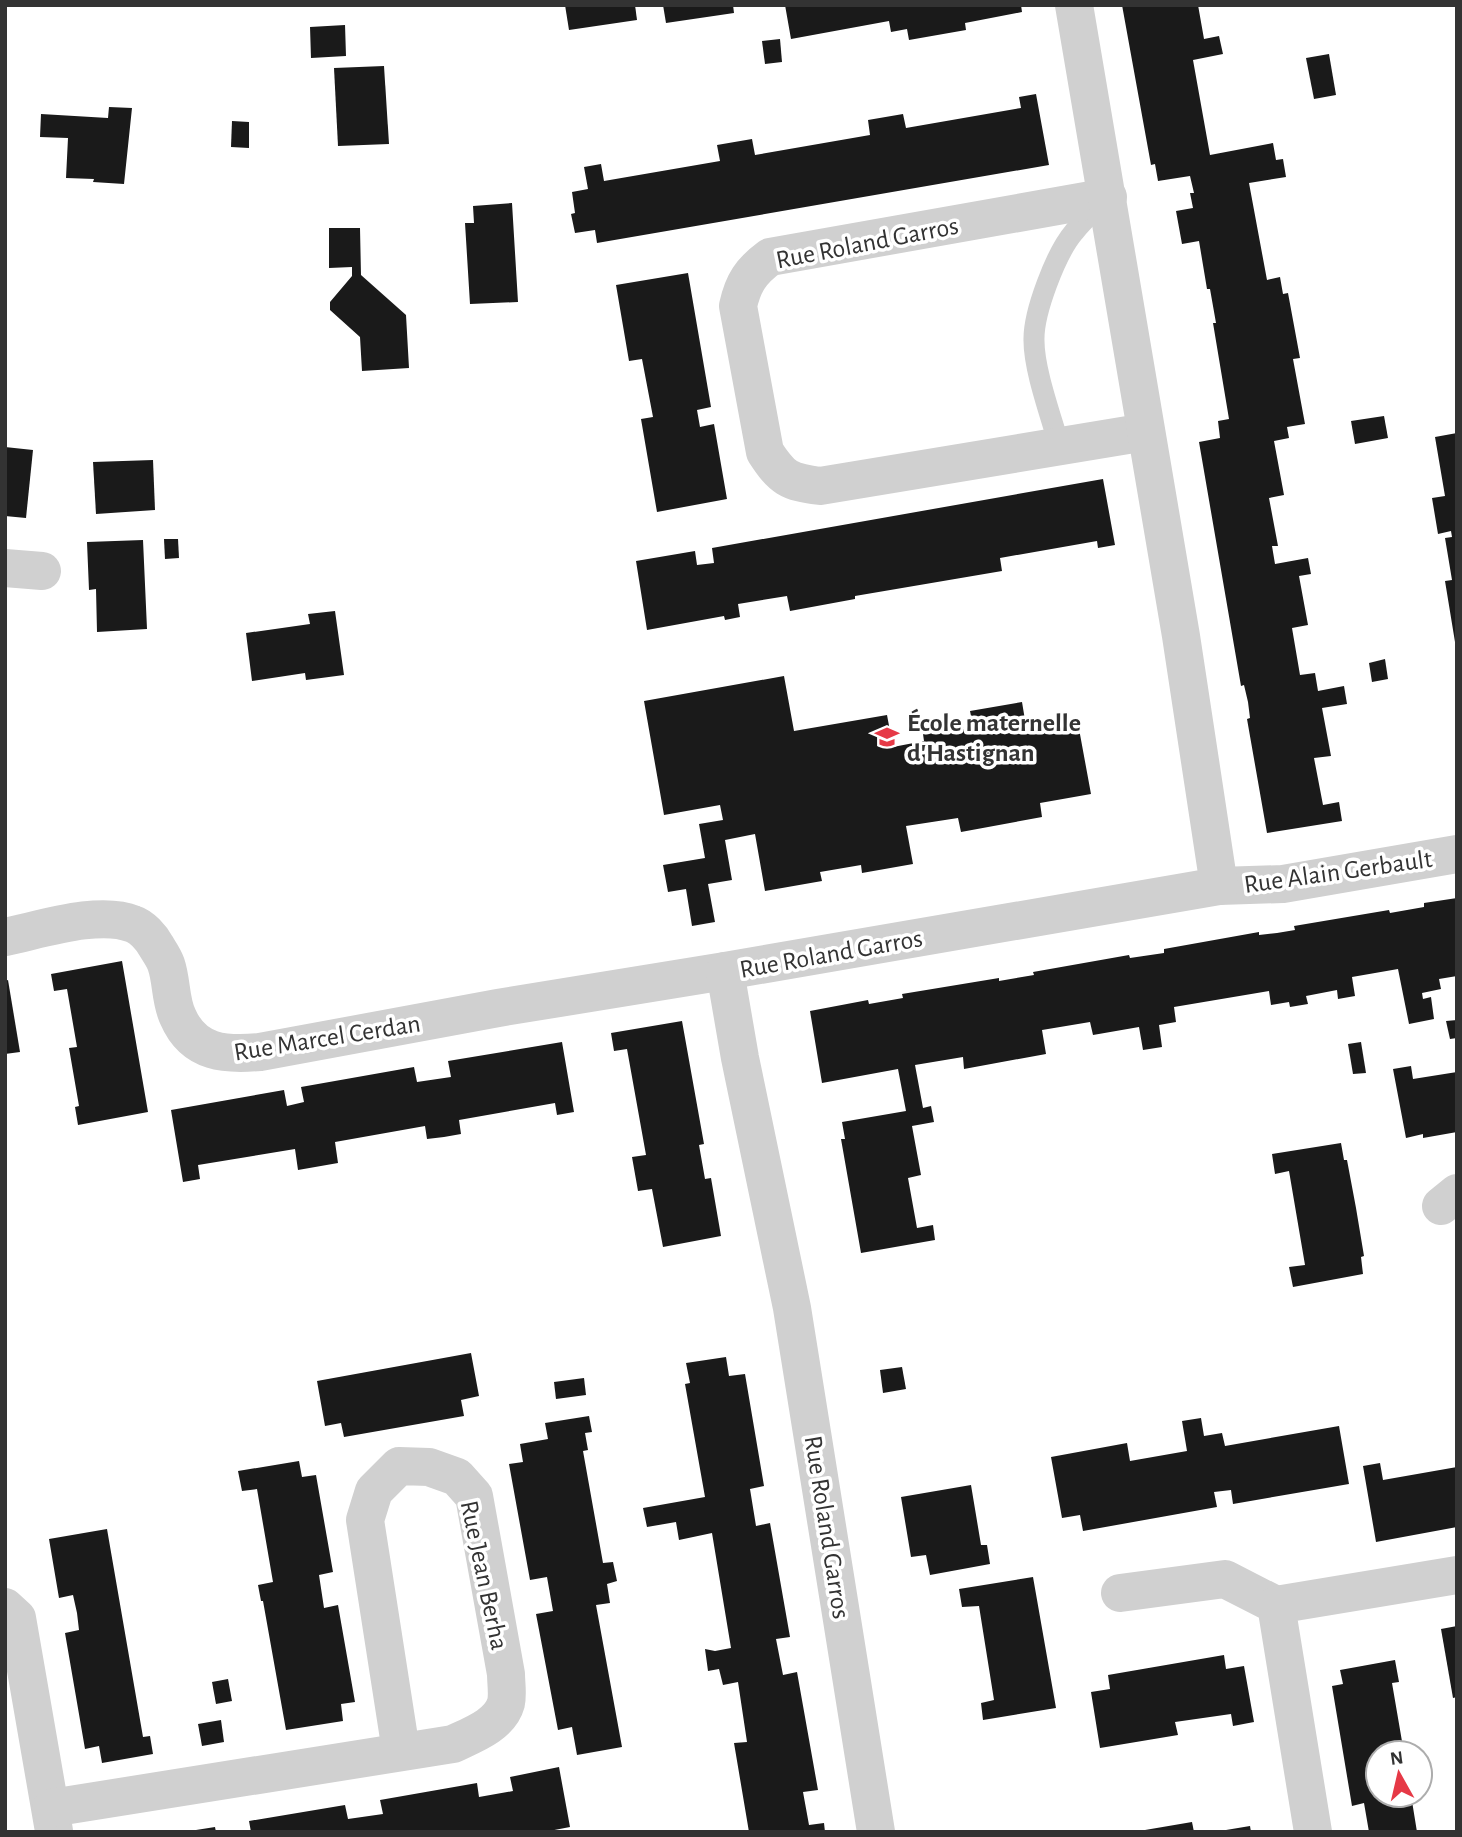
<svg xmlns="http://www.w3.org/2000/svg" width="1462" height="1837" font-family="'Alegreya Sans',sans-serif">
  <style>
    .building { fill: #1a1a1a }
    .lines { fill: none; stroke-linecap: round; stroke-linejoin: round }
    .service { stroke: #d0d0d0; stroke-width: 21 }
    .minor { stroke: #d0d0d0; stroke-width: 38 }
    .labels { text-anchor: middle; stroke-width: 7; stroke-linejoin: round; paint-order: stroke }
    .street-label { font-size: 26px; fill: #333; stroke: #fff }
    .poi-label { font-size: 26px; font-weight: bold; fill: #333; stroke: #fff; text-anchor: start }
  </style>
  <rect width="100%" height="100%" fill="#fff"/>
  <g class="building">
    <polygon points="565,5 635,5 637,20 569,30"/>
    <polygon points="663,5 733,5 734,13 666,23"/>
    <polygon points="785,5 1021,5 1022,12 965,23 966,30 909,40 907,29 891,32 889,21 791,39"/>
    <polygon points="1122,5 1198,5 1204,39 1219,36 1223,54 1193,60 1210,155 1273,143 1276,160 1283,159 1286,177 1249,183 1267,280 1280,277 1283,294 1288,293 1300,358 1293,359 1305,424 1287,427 1289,438 1274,441 1284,495 1269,498 1278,546 1272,546 1275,564 1308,558 1311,574 1299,576 1308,625 1292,628 1300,675 1315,673 1318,691 1344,686 1347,704 1322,708 1331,756 1314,758 1323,805 1339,802 1342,821 1267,833 1247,719 1250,718 1248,702 1244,685 1241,686 1199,442 1220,438 1218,421 1229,419 1213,323 1216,323 1210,289 1207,289 1199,241 1182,244 1176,211 1193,208 1190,193 1194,193 1190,176 1158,181 1155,164 1151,165"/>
    <polygon points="345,25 346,56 311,58 310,27"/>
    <polygon points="780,39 782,62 765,64 762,41"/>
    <polygon points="1329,54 1336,95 1314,99 1306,58"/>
    <polygon points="384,66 389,144 338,146 334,68"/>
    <polygon points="1036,94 1049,165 597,243 595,230 575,233 571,214 575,213 572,192 588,189 584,167 601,164 604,181 720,161 717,145 752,139 755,155 870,135 868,120 903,114 906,128 1021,108 1019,97"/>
    <polygon points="109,107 132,108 124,184 93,182 94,179 66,178 68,138 40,137 41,114 108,118"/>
    <polygon points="232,121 249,122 249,148 231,147"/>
    <polygon points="512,203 518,302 470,304 465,223 474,223 473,206"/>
    <polygon points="329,228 360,228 361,275 406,315 409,368 362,371 360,337 330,310 330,302 352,276 352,267 329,268"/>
    <polygon points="688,273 711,407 697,410 700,427 714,424 727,499 657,512 641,419 653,417 642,359 629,361 616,285"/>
    <polygon points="1384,416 1388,438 1355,444 1351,421"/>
    <polygon points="1457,433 1457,642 1455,642 1445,581 1452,580 1445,538 1452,537 1451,531 1438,534 1432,498 1445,496 1435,437"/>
    <polygon points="5,447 33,450 26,518 5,516"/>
    <polygon points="153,460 155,510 96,514 93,462"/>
    <polygon points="1103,479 1115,545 1098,548 1097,541 1000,558 1002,571 855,596 855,599 790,611 787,596 738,604 740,617 725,620 724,616 647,630 636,561 695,551 697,565 714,563 712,548"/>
    <polygon points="164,539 178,539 179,558 165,559"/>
    <polygon points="143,540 147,629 97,632 96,589 89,590 87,542"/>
    <polygon points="335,611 344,675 306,680 305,673 252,681 246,633 310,624 308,614"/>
    <polygon points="1385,659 1388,679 1372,682 1369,663"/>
    <polygon points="784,676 794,731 887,715 893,747 924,741 923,734 973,726 970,711 1022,702 1026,726 1077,718 1091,794 1040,803 1042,817 961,832 958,818 906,826 913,864 862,873 861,865 820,872 822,881 765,891 755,834 725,840 732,880 708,884 715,922 692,926 686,889 668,892 663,865 705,858 699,824 723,820 720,805 664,815 644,701"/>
    <polygon points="1457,898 1457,976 1439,979 1441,989 1422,993 1423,999 1431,997 1434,1019 1409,1024 1398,969 1352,977 1355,996 1338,999 1337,990 1306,996 1308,1004 1290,1007 1289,1002 1271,1005 1269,991 1174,1007 1176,1022 1159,1025 1162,1047 1143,1050 1139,1027 1093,1035 1090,1022 1042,1030 1046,1054 964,1069 963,1057 915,1065 923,1108 931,1106 934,1122 912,1126 921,1175 908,1178 917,1228 933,1225 935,1240 861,1253 841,1139 845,1139 842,1122 906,1111 898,1069 822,1083 810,1011 868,1000 869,1004 903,998 902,994 999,978 999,981 1034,975 1033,972 1129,955 1130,958 1164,953 1164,949 1259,932 1259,935 1277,933 1295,930 1294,926 1389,910 1390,913 1424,907 1424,903"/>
    <polygon points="122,961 148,1112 78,1125 75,1107 79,1106 69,1048 77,1047 67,989 54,991 51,974"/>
    <polygon points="8,980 20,1052 5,1054 5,981"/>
    <polygon points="1457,1020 1457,1038 1450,1039 1446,1021"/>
    <polygon points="682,1021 704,1144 699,1145 705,1179 711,1178 721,1236 663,1247 652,1189 638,1191 632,1157 646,1155 627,1049 614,1051 611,1033"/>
    <polygon points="562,1042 574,1112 557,1115 555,1103 459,1120 461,1134 444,1137 427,1139 425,1126 335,1142 338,1163 298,1170 295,1149 198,1165 200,1179 183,1182 171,1110 284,1090 287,1106 304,1102 301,1087 414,1067 417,1082 451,1077 448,1061"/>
    <polygon points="1361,1042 1366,1073 1353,1074 1348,1044"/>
    <polygon points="1411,1066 1413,1079 1457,1072 1457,1132 1423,1138 1423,1134 1406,1138 1393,1069"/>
    <polygon points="1341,1143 1344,1160 1347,1160 1356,1208 1364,1256 1361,1257 1363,1274 1293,1287 1289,1267 1305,1265 1289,1171 1275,1174 1272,1154"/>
    <polygon points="471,1353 479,1396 461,1400 464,1416 344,1437 341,1423 325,1426 317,1381"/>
    <polygon points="726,1357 729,1376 745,1374 764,1486 750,1489 756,1526 770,1523 790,1637 776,1639 783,1675 797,1672 818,1790 803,1792 809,1825 824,1823 825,1832 749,1832 734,1743 747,1742 738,1682 723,1685 719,1669 708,1671 705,1649 715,1651 731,1648 712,1533 679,1540 676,1522 647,1527 643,1508 705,1497 685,1384 690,1383 686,1363"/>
    <polygon points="902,1367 906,1389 883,1393 880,1370"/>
    <polygon points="584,1378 586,1395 556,1399 554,1382"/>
    <polygon points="589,1416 592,1432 585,1433 588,1450 583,1451 603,1563 613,1562 617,1581 607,1584 610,1603 596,1605 622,1747 577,1755 572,1727 558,1730 536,1614 553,1611 547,1577 530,1580 509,1464 523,1462 520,1444 548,1439 545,1423"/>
    <polygon points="1201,1418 1204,1436 1222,1433 1225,1446 1339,1426 1349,1484 1233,1504 1231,1490 1214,1492 1217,1507 1083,1531 1080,1515 1062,1518 1051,1457 1127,1443 1130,1461 1187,1451 1182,1421"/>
    <polygon points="299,1461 302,1477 316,1475 333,1572 319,1575 324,1608 338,1605 355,1702 341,1704 343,1721 286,1730 263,1601 261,1601 258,1585 273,1582 257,1489 242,1491 238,1471"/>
    <polygon points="1380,1463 1383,1480 1457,1467 1457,1527 1376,1542 1363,1466"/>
    <polygon points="971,1485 981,1545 987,1545 990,1564 930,1575 926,1555 911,1557 901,1497"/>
    <polygon points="107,1529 143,1737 150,1736 153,1754 102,1763 99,1746 85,1749 65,1633 79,1630 77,1613 73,1595 59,1598 49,1539"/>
    <polygon points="1033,1577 1056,1708 983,1720 981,1703 994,1700 979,1606 962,1607 959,1589"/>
    <polygon points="1457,1626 1457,1697 1453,1698 1441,1629"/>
    <polygon points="1224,1655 1226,1669 1244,1666 1254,1722 1233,1726 1231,1714 1175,1722 1178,1735 1100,1748 1091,1692 1110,1689 1108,1675"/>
    <polygon points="1395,1660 1399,1682 1392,1683 1404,1753 1378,1753 1378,1795 1411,1795 1417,1832 1369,1832 1364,1803 1352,1806 1332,1686 1343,1684 1340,1670"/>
    <polygon points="228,1679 232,1701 216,1704 212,1682"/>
    <polygon points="221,1720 224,1742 202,1746 198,1724"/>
    <polygon points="559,1767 570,1827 544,1832 251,1832 249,1821 345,1805 348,1819 383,1814 380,1800 477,1783 479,1797 513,1791 510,1777"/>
    <polygon points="1192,1822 1194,1832 1145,1832 1145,1830"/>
    <polygon points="1250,1826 1251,1832 1226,1832 1226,1830"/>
    <polygon points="215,1827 216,1832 196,1832 196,1830"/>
  </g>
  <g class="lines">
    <path class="service" d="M 1059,445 C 1051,416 1034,370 1034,341 C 1033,313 1056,253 1074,232 C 1082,221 1094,211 1104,201"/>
    <g class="minor">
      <path d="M 1108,197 L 770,257 C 751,271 743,283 738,306 L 765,452 C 782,478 788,482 820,486 L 1146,432"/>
      <polyline points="5,568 42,571"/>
      <polyline points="1219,886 1283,884 1457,854"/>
      <path d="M 5,937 C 40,930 99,910 133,924 C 142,927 151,937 156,946 C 159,951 164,958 166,964 C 172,981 170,1001 178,1017 C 194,1054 226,1055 260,1052 L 498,1008 L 725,971"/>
      <polyline points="1441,1206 1457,1193"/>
      <polyline points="1120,1593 1225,1579 1276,1605 1313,1832"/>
      <polyline points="1276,1605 1457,1575"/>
      <polyline points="5,1607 17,1618 54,1831"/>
      <path d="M 51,1808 L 453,1744 C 472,1735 500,1725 506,1703 C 508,1694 506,1683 506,1674 L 474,1496 L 457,1477 L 429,1467 L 399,1466 L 374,1491 L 365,1520 L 401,1751"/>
      <polyline points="876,1832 792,1308 740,1058 725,971 1219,886 1181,636 1074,5"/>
    </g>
  </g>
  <defs>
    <g id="school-bare" transform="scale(1.89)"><path d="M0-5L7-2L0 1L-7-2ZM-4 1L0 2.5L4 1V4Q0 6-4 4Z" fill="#e63946" stroke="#fff" stroke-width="2.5" paint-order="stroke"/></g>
  </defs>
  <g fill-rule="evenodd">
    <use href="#school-bare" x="887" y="737"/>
  </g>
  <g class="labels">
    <g class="street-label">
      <text transform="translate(867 242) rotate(-11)" y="9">Rue Roland Garros</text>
      <text transform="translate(1338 871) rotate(-8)" y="9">Rue Alain Gerbault</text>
      <text transform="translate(831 953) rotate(-10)" y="9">Rue Roland Garros</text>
      <text transform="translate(327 1037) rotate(-9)" y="9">Rue Marcel Cerdan</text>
      <text transform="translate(828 1527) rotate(81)" y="9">Rue Roland Garros</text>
      <text transform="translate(485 1575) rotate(78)" y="9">Rue Jean Berha</text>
    </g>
    <g class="poi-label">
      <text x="907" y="731">École maternelle<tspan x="907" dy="30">d'Hastignan</tspan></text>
    </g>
  </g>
  <rect width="1462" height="1837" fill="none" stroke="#333333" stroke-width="14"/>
  <g transform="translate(1399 1774) rotate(352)"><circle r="33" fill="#ffffff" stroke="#adadad" stroke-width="2"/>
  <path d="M0-5L12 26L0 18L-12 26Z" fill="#e63946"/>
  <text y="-10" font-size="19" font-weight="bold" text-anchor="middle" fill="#333333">N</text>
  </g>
</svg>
